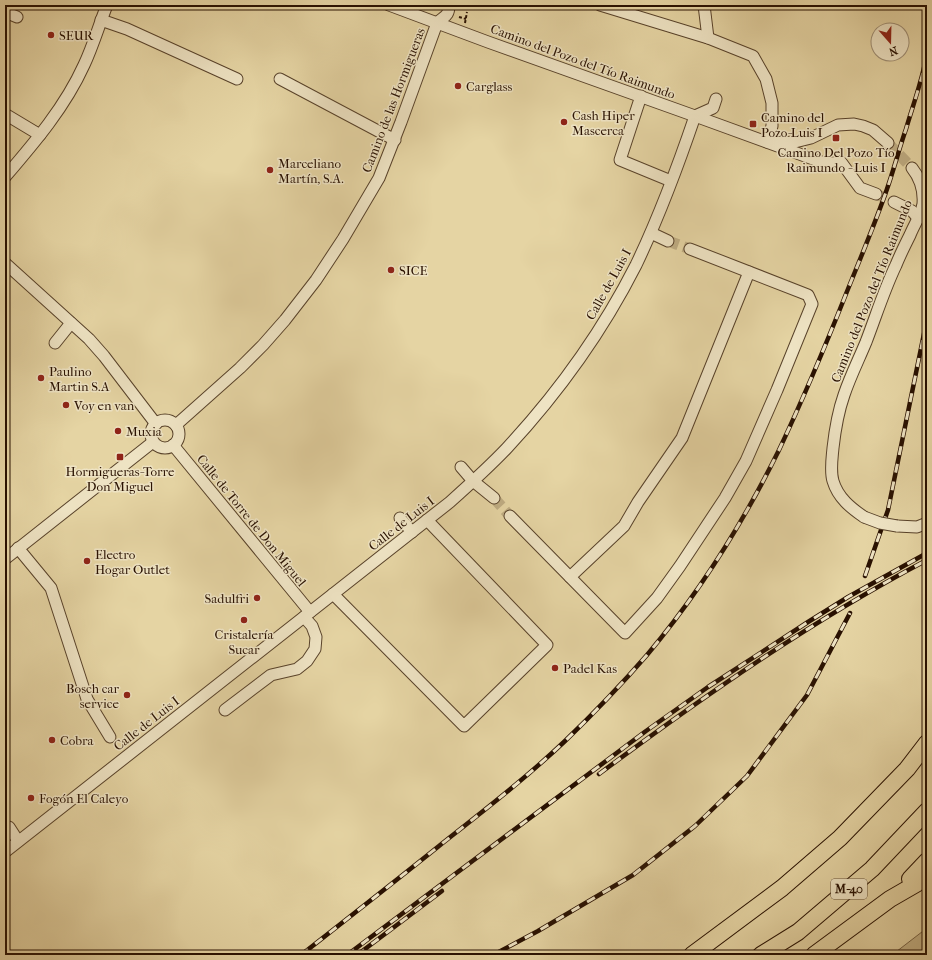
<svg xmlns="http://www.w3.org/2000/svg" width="932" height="960" font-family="'IM FELL French Canon',serif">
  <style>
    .green { fill: #c5b387; stroke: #776244 }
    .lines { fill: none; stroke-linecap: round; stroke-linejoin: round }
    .minor-tunnel { stroke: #bfad83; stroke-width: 11; stroke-dasharray: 11 5.5; stroke-linecap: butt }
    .minor-casing { stroke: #58422a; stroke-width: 13 }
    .highway-casing { stroke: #291101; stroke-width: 18 }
    .path { stroke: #291101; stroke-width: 2; stroke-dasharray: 3 2; stroke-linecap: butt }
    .minor { stroke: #eee3c3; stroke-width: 11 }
    .highway { stroke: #e5d4a3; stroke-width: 16 }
    .rail-casing { stroke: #291101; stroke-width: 4.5 }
    .rail { stroke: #eee3c3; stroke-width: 3; stroke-dasharray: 9; stroke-linecap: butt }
    .minor-bridge-casing { stroke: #58422a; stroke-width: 13; stroke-linecap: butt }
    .minor-bridge { stroke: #eee3c3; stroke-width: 11 }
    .poi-dot { fill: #8f2418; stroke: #eee3c3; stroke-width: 1.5 }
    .labels { text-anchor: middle; stroke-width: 3; stroke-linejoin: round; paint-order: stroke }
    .shield { fill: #eee3c3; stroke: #64503b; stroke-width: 1 }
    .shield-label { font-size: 12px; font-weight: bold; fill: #291101 }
    .poi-label { font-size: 13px; fill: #291101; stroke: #eee3c3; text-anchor: start }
    .street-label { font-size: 13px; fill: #291101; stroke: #eee3c3 }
  </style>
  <rect width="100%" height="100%" fill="#e5d4a3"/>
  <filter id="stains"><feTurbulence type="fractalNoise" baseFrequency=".005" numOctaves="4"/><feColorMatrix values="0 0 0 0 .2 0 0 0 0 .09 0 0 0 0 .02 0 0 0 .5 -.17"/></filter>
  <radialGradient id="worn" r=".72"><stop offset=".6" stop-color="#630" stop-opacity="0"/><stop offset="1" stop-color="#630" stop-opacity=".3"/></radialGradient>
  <polygon class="green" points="927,928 927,955 892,955"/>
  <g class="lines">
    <g class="minor-tunnel">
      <polyline points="888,143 912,168"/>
      <polyline points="876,194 894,202"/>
      <polyline points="668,241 690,249"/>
      <polyline points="494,498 510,516"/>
    </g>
    <g class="minor-casing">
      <g id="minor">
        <polyline points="389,5 488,42 695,116 824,163 832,163 841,162 860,188 876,194"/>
        <polyline points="600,5 708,38 753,56 766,79 772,103 772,126 767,142"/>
        <polyline points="704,5 708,38"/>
        <polyline points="5,12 17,17"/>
        <polyline points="101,20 127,29 237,79"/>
        <path d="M 437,23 C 444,16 449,17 449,5"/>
        <polyline points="280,79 395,140"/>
        <polyline points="641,96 620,160 671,181"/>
        <polyline points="5,114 40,135"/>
        <polyline points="776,143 795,142 811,138 838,125 854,124 863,126 873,130 888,143"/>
        <path d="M 5,177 C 35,142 65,107 84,65 C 93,46 99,25 107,5"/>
        <polyline points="894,202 912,211 918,218"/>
        <polyline points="651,233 668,241"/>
        <polyline points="5,263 89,339 104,356 156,424"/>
        <polyline points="55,343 71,323"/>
        <circle cx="165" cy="434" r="14"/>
        <polyline points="176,425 240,368 263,345 285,320 316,280 343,239 379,178 401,122 437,23"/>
        <polyline points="173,445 310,612"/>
        <polyline points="461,467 473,481 494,498"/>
        <polyline points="510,516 625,633 657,598 680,566 725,498 746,461 777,390 812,304 808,295 690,249"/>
        <path d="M 864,517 C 851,508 838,498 833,481 C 830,471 832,459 833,448 C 835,430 838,412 844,395 C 850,377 859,359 866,342 C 876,316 884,290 896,265 C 900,255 905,245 910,235 C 914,225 921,215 923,204 C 924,191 920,178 912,168"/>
        <polyline points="400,518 412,532"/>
        <polyline points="897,526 917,527 927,523"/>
        <polyline points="18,548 51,588 87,699 110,737"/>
        <polyline points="5,559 153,442"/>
        <polyline points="570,577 624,526 638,502 682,438 749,272"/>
        <polyline points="333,594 464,726 547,645 427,520"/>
        <polyline points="225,710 271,675 297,669 307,661 315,649 316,637 312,626 304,617"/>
        <polyline points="9,827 18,841"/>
        <path d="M 5,852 L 450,502 C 469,485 489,467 507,448 C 558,393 602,332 636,265 C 659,217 678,166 695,116 L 713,108 L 716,99"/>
      </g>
    </g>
    <g class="highway-casing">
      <g id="highway">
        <polyline points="910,879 927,861"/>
        <polyline points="692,955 782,888 840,838 907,769 927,743"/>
        <polyline points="761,955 798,932 872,869 927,811"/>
        <polyline points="814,955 890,899 916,884 927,875"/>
      </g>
    </g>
    <g class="path">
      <polyline points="459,17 466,19"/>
      <polyline points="465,23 467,12"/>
    </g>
    <use href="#minor" class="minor"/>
    <use href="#highway" class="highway"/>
    <g class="rail-casing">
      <g id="rail">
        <polyline points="865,576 888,510 927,319"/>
        <path d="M 599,774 C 704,696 811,621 927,560"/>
        <path d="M 301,955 C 347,919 393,883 439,846 C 482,812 525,779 565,741 C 593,714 621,685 647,655 C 699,593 743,523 779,450 C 803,399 825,347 846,294 C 860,259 875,224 887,189 C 894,169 899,149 906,129 C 913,105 923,78 927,53"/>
        <polyline points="347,955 646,731 708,687 808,622 848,597 927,553"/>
        <polyline points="357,955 442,891"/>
        <polyline points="493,955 538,931 633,875 695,826 747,776 807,695 850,613"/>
      </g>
    </g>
    <use href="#rail" class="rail"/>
    <g class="minor-bridge-casing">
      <polyline id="minor-bridge" points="864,517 880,523 897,526"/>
    </g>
    <use href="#minor-bridge" class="minor-bridge"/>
  </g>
  <g class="poi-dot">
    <circle cx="51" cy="35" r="4"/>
    <circle cx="458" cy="86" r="4"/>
    <circle cx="564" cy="122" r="4"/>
    <rect x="749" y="120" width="8" height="8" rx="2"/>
    <rect x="832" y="134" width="8" height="8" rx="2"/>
    <circle cx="270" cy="170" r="4"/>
    <circle cx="391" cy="270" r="4"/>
    <circle cx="41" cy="378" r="4"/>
    <circle cx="66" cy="405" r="4"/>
    <circle cx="118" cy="431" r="4"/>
    <rect x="116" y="453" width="8" height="8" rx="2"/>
    <circle cx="87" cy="561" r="4"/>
    <circle cx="257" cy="598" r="4"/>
    <circle cx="244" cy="620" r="4"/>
    <circle cx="555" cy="668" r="4"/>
    <circle cx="127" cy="695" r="4"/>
    <circle cx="52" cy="740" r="4"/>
    <circle cx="31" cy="798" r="4"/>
  </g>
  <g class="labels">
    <rect class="shield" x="831" y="879" width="36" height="20" rx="3"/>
    <g class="shield-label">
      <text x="849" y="893">M-40</text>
    </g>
    <g class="poi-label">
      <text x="59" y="40">SEUR</text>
      <text x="466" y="91">Carglass</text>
      <text x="572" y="120">Cash Hiper<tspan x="572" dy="15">Mascerca</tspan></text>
      <text x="761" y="122">Camino del<tspan x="761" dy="15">Pozo-Luis I</tspan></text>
      <text x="836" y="157" text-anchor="middle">Camino Del Pozo Tío<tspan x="836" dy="15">Raimundo - Luis I</tspan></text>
      <text x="278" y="168">Marceliano<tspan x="278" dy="15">Martín, S.A.</tspan></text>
      <text x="399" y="275">SICE</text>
      <text x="49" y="376">Paulino<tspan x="49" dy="15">Martin S.A</tspan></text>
      <text x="74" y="410">Voy en van</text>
      <text x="126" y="436">Muxia</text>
      <text x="120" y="476" text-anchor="middle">Hormigueras-Torre<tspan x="120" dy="15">Don Miguel</tspan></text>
      <text x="95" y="559">Electro<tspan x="95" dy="15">Hogar Outlet</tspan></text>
      <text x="249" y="603" text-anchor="end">Sadulfri</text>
      <text x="244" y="639" text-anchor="middle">Cristalería<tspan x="244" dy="15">Sucar</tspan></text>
      <text x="563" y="673">Padel Kas</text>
      <text x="119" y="693" text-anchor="end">Bosch car<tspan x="119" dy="15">service</tspan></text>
      <text x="60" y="745">Cobra</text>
      <text x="39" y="803">Fogón El Caleyo</text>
    </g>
    <g class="street-label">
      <text transform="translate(583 61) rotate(20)" y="5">Camino del Pozo del Tío Raimundo</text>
      <text transform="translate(393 100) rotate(-69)" y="5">Camino de las Hormigueras</text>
      <text transform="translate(608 284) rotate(-61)" y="5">Calle de Luis I</text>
      <text transform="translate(871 291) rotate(-68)" y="5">Camino del Pozo del Tío Raimundo</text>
      <text transform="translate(252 520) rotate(51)" y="5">Calle de Torre de Don Miguel</text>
      <text transform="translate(401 523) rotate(-38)" y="5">Calle de Luis I</text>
      <text transform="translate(146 723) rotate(-38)" y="5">Calle de Luis I</text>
    </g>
  </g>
  <rect width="932" height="960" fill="none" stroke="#e5d4a3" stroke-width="20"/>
  <rect x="6" y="6" width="920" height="948" fill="none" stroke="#291101" stroke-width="2"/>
  <rect x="10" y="10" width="912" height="940" fill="none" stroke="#291101"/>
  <g transform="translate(890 42) rotate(160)"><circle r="19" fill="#eee3c3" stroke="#9f8f75"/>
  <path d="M0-3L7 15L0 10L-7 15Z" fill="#8f2418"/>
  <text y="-6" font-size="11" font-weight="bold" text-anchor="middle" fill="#291101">N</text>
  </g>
  <rect width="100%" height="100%" filter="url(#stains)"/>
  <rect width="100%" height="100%" fill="url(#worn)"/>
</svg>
